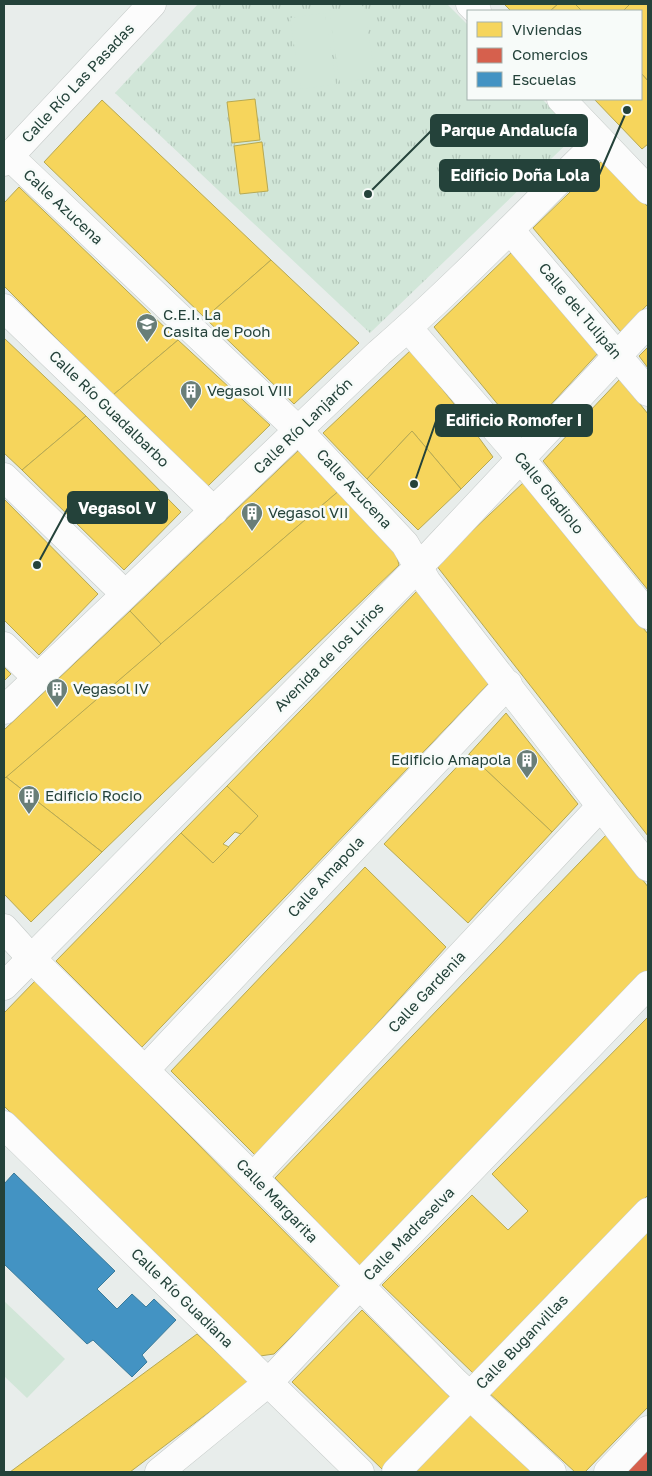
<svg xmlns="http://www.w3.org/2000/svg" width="652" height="1476" font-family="'Golos Text',sans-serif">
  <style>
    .park { fill: url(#park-tufts) }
    .pitch { fill: #d1e6d8 }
    .homes { fill: #f6d55c; stroke: #b7a952 }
    .shops { fill: #d6604d; stroke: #a15747 }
    .schools { fill: #4393c3; stroke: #3a7b9a }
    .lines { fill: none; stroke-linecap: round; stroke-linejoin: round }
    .minor-casing { stroke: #c5cac8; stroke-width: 29 }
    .minor { stroke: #fcfcfc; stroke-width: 28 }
    .labels { text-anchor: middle; stroke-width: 5; stroke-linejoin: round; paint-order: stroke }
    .street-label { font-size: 15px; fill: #24423a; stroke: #f7fbf9 }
    .poi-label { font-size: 15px; fill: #24423a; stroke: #f7fbf9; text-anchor: start }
    .leader { fill: none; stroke: #24423a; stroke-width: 2 }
    .callout-dot { fill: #24423a; stroke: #f7fbf9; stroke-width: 2 }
    .callout { fill: #24423a; stroke: #24423a; stroke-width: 2 }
    .callout-label { font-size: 16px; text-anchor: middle; font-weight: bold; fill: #fff }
  </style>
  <defs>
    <pattern id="park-tufts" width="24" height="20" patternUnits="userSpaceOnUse" patternTransform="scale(1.25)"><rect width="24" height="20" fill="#d1e6d8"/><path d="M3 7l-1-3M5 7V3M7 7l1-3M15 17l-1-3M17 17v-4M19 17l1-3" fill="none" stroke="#b3c6ba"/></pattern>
  </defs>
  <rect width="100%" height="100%" fill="#e8edeb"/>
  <polygon class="park" points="198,4 447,4 468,25 468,99 542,99 577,134 370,333 115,93"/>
  <g class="pitch">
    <polygon points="364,6 375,77 340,83 329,11"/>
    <polygon points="325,13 336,84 301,89 290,18"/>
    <polygon points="4,1301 65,1359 27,1398 4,1376"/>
  </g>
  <g class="homes">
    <polygon points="504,4 558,4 550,11 511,11"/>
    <polygon points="558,4 575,4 582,11 550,11"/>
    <polygon points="575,4 630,4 623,11 582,11"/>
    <polygon points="630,4 648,4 648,81 641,73 641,11 623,11"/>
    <polygon points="641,73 648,81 648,144 642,149 594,99 641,99"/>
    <polygon points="255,99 260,140 232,143 227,102"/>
    <polygon points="102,100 271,260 205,318 44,162"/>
    <polygon points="262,142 268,191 240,194 234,146"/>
    <polygon points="604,159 648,207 648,304 621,332 533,228"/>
    <polygon points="19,187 178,340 113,395 4,286 4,203"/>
    <polygon points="514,250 600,351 523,435 434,327"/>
    <polygon points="271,260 359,343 294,404 205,318"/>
    <polygon points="4,338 86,416 22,470 4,453"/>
    <polygon points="178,340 270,425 208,486 113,395"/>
    <polygon points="648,347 648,368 639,356"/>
    <polygon points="411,350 455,405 493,457 461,489 412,431 367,479 323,433"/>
    <polygon points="620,379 648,414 648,590 543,461"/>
    <polygon points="86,416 181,512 124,570 22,470"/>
    <polygon points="412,431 461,489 418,530 367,479"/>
    <polygon points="301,448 341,489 161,644 130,611"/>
    <polygon points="524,482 648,634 648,836 436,565"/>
    <polygon points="341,489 393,542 399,565 102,852 6,777"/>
    <polygon points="4,499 98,594 39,655 4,620"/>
    <polygon points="418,590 491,681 142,1047 56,961 181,833 213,863 258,816 227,786"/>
    <polygon points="130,611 161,644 4,779 4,730"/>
    <polygon points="4,667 11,674 4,681"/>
    <polygon points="506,713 578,804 552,832 469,754"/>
    <polygon points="469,754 552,832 468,923 384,844"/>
    <polygon points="6,777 102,852 31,922 4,894 4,779"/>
    <polygon points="227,786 258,816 241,834 235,832 223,844 229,847 213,863 181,833"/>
    <polygon points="608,833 648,887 648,973 360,1267 275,1178"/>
    <polygon points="365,867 446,947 257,1157 171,1071"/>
    <polygon points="36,980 340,1288 274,1354 260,1356 4,1106 4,1013"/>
    <polygon points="648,1017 648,1195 474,1374 382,1285 472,1195 508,1230 528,1211 492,1174"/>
    <polygon points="648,1225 648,1407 585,1472 575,1472 488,1392"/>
    <polygon points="362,1310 452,1399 383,1470 292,1382"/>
    <polygon points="197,1334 249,1382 130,1472 10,1472"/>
    <polygon points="471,1410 539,1472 411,1472"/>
  </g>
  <polygon class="shops" points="648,1449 648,1472 625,1472"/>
  <polygon class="schools" points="14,1173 115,1271 97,1289 117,1309 132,1294 146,1307 154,1299 176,1320 142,1355 147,1362 132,1377 93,1340 87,1344 4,1264 4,1184"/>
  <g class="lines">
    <g class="minor-casing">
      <g id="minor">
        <polyline points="470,4 477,11"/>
        <polyline points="561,99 648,190"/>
        <polyline points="9,156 298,430 405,544 427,582 648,867"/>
        <polyline points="4,162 152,4"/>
        <polyline points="510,230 648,392"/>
        <polyline points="4,308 214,511"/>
        <polyline points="408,328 508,443 648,615"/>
        <polyline points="4,477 125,594"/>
        <polyline points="4,646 37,678"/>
        <path d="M 4,710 L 379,353 C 457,286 527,211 600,140"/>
        <polyline points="4,928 31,958 253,1177 455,1382 552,1472"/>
        <polyline points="4,986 433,552 648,323"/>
        <polyline points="145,1070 508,684"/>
        <polyline points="4,1125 360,1472"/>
        <polyline points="253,1177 601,806"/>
        <polyline points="159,1472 269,1382 359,1286 648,985"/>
        <polyline points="396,1472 648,1212"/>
        <polyline points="608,1472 648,1430"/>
      </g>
    </g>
    <use href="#minor" class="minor"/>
  </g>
  <defs>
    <g id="school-pin" transform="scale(1.125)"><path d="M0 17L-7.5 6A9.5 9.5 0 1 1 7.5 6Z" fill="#697e78" stroke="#f7fbf9"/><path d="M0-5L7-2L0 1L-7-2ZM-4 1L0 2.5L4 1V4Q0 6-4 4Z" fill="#fff"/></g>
    <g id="building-pin" transform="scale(1.125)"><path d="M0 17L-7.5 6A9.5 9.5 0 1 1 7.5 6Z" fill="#697e78" stroke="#f7fbf9"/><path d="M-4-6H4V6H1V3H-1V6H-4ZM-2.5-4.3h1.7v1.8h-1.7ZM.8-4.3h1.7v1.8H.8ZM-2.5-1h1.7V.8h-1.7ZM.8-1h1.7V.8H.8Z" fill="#fff"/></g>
  </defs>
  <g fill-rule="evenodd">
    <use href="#school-pin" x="147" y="324"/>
    <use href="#building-pin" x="191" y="391"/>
    <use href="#building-pin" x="252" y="513"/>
    <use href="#building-pin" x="57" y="689"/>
    <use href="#building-pin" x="527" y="760"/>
    <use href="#building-pin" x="29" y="796"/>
  </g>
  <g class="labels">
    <g class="street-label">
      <text transform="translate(78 83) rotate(-47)" y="5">Calle Río Las Pasadas</text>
      <text transform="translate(63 207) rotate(43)" y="5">Calle Azucena</text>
      <text transform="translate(580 311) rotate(50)" y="5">Calle del Tulipán</text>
      <text transform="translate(109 409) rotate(44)" y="5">Calle Río Guadalbarbo</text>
      <text transform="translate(303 426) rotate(-44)" y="5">Calle Río Lanjarón</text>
      <text transform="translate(354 489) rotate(47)" y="5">Calle Azucena</text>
      <text transform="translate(549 493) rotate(51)" y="5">Calle Gladiolo</text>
      <text transform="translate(329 657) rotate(-45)" y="5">Avenida de los Lirios</text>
      <text transform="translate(326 877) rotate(-47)" y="5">Calle Amapola</text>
      <text transform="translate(427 992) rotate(-47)" y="5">Calle Gardenia</text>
      <text transform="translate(277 1201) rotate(46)" y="5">Calle Margarita</text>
      <text transform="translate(409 1234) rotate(-46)" y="5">Calle Madreselva</text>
      <text transform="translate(182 1298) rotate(44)" y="5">Calle Río Guadiana</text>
      <text transform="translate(522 1342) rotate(-46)" y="5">Calle Buganvillas</text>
    </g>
    <g class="poi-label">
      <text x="163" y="320">C.E.I. La<tspan x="163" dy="17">Casita de Pooh</tspan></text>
      <text x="207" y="396">Vegasol VIII</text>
      <text x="268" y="518">Vegasol VII</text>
      <text x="73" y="694">Vegasol IV</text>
      <text x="511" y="765" text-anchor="end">Edificio Amapola</text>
      <text x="45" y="801">Edificio Rocio</text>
    </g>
  </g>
  <path class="leader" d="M368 194L431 131M627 110L599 175M414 484L436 421M37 565L68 508"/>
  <g class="callout-dot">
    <circle cx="368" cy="194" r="5"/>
    <circle cx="627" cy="110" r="5"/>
    <circle cx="414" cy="484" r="5"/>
    <circle cx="37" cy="565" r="5"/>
  </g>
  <g class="callout">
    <rect x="431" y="115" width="156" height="31" rx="5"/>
    <rect x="440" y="160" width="159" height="31" rx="5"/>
    <rect x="436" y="405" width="156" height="31" rx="5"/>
    <rect x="68" y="492" width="99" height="31" rx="5"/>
  </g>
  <g class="callout-label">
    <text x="509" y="136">Parque Andalucía</text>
    <text x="520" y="181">Edificio Doña Lola</text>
    <text x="514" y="426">Edificio Romofer I</text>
    <text x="117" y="514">Vegasol V</text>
  </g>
  <rect width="652" height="1476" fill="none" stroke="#24423a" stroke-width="10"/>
  <rect x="467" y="10" width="175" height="90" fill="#f7fbf9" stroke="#a3b1ad"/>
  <rect x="477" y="22" width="25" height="15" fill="#f6d55c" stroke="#a3b1ad"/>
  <text x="512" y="35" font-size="15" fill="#24423a">Viviendas</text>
  <rect x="477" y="48" width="25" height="15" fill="#d6604d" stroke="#a3b1ad"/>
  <text x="512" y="60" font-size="15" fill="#24423a">Comercios</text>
  <rect x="477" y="72" width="25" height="15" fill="#4393c3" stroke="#a3b1ad"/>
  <text x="512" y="85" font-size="15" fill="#24423a">Escuelas</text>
</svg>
